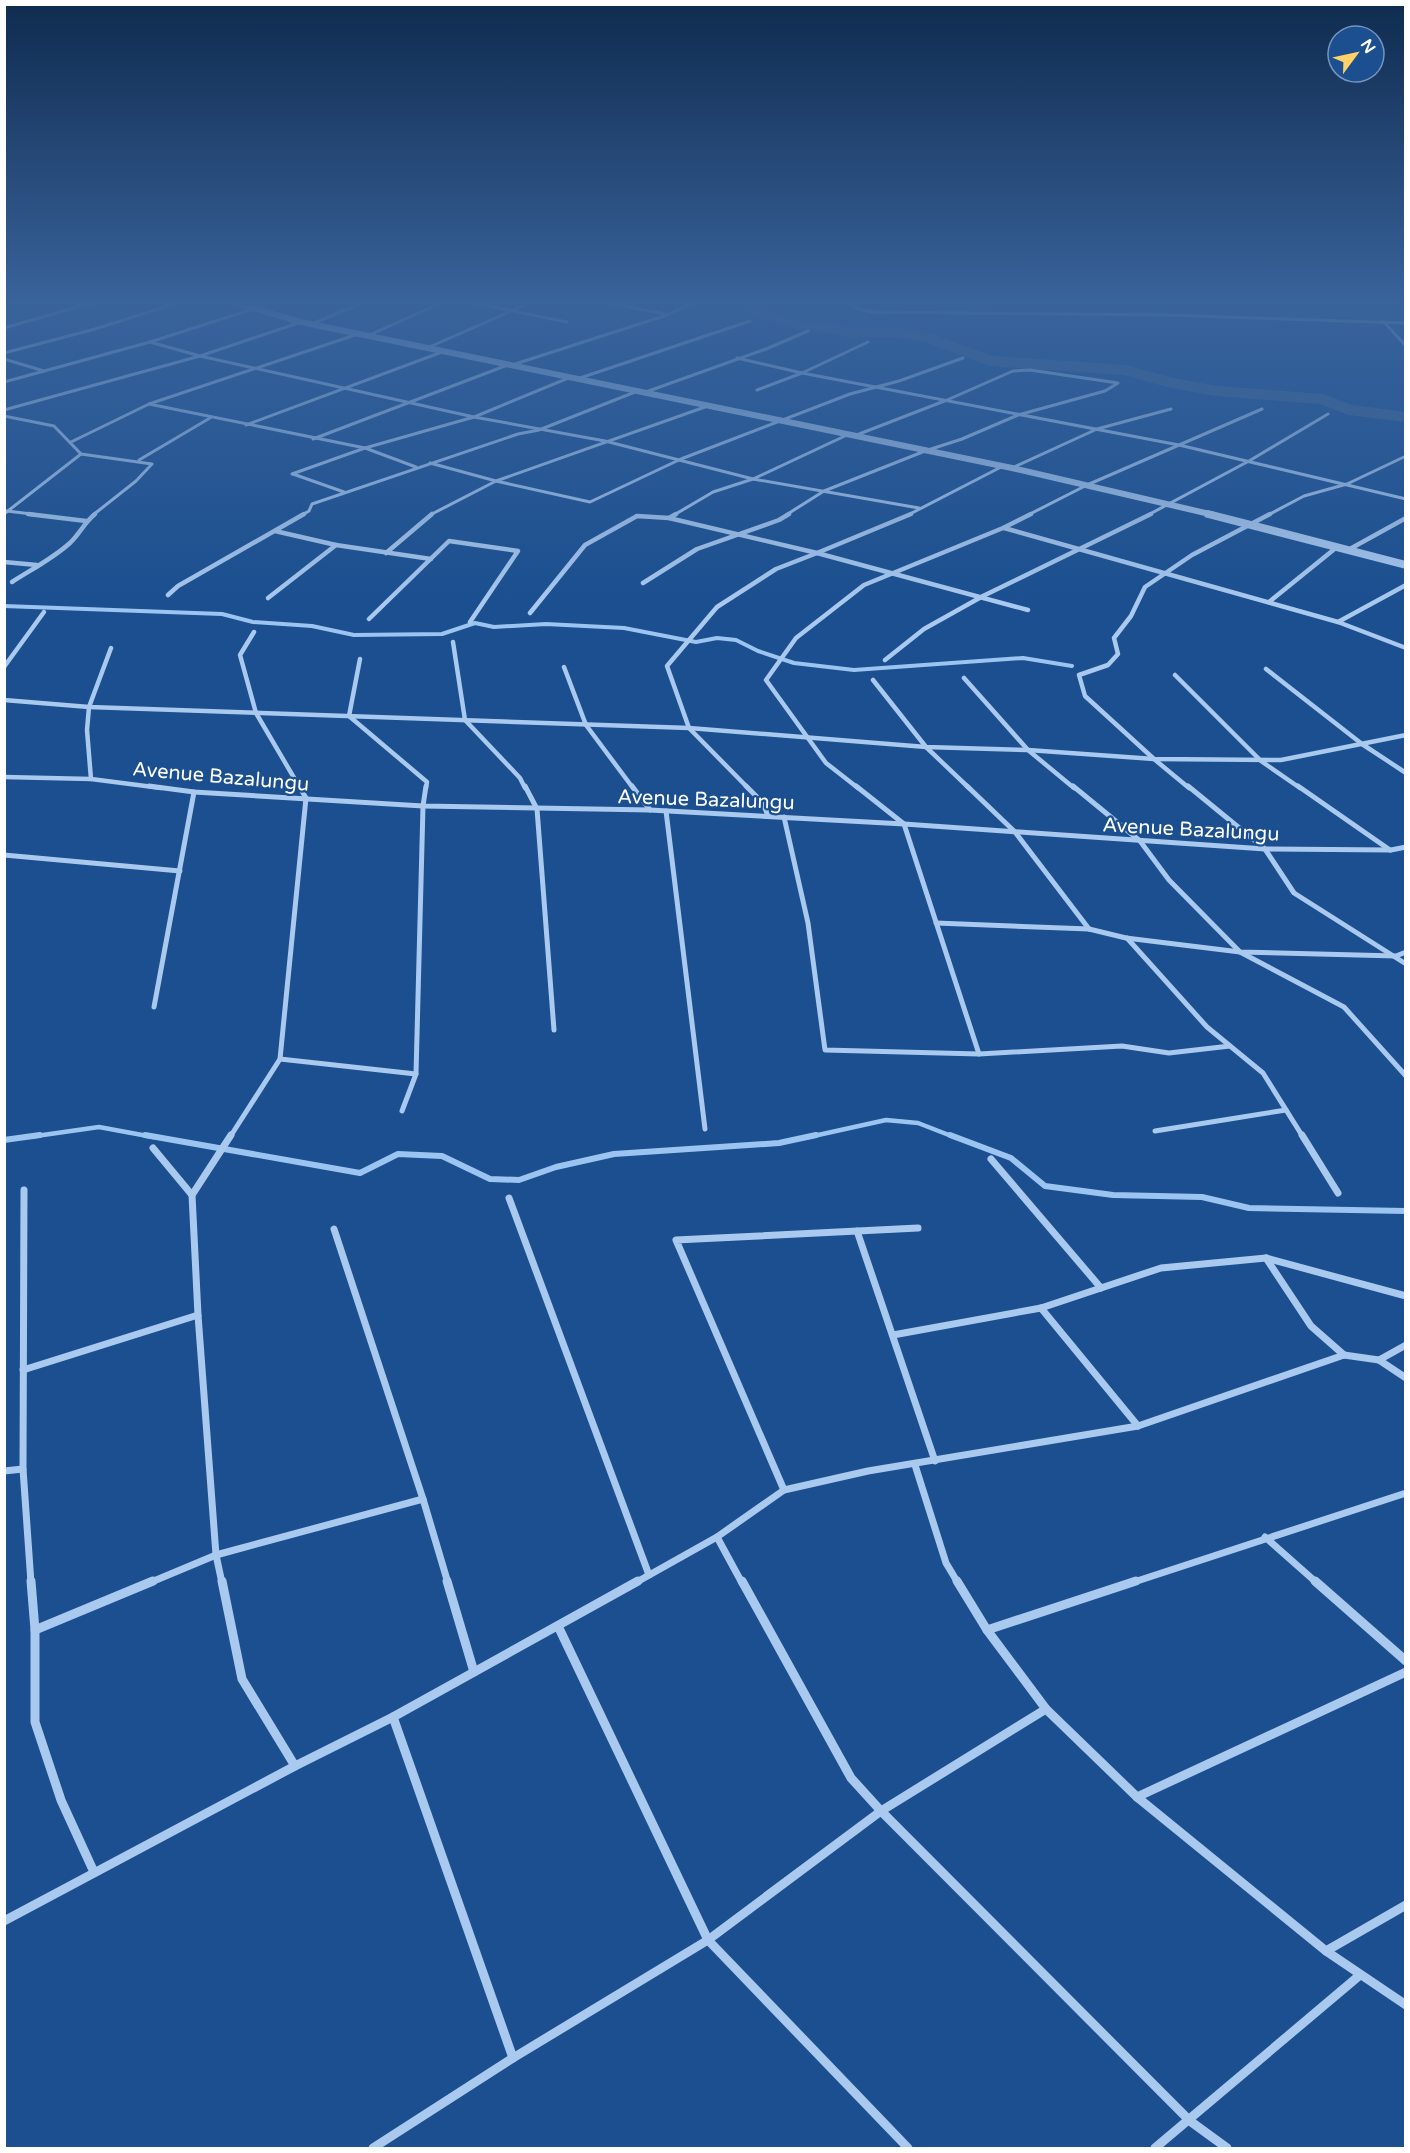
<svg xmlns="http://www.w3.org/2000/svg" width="1410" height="2153" font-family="'Varela Round',sans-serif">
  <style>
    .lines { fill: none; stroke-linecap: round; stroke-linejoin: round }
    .stream-far2 { stroke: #9cc4f0; stroke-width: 4 }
    .stream-far1 { stroke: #9cc4f0; stroke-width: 4.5 }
    .stream { stroke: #9cc4f0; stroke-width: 6 }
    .river { fill: #3c6290; fill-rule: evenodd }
    .minor-far4 { stroke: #a9c9ee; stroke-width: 3 }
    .minor-far3 { stroke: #a9c9ee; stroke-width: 4.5 }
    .minor-far2 { stroke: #a9c9ee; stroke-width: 5 }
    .minor-far1 { stroke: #a9c9ee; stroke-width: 7 }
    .minor { stroke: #a9c9ee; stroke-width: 9 }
    .tertiary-far1 { stroke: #a9c9ee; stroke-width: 6 }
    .tertiary { stroke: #a9c9ee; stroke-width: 8 }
    .labels { text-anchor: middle; stroke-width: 4.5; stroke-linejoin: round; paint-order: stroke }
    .street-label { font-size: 20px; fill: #fff; stroke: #1b4f8f }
  </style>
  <rect width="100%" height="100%" fill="#1b4f8f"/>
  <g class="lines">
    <polyline class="stream-far2" points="4,606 222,614 253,622 312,626 354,635 442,634 475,623 494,627 546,624 624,628 696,642 717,638 736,640 758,651 794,663 854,670 1023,658 1072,666"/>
    <g class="stream-far1">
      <polyline points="29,1137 99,1127 153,1137"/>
      <polyline points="809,1137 886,1120 918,1123 954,1137"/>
    </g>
    <g class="stream">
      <polyline points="145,1135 360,1173 398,1154 442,1156 490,1179 519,1180 556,1167 614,1154 779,1143 816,1135"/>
      <polyline points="950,1135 1011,1158 1045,1186 1113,1195 1202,1197 1249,1208 1406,1211"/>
      <polyline points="4,1140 40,1135"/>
    </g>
    <polygon class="river" points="733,301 752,301 776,315 802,321 852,327 897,327 929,333 992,356 1125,365 1173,378 1217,386 1323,394 1352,405 1406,412 1406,422 1349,415 1320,404 1217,396 1171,388 1124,375 990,366 925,342 897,337 852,337 796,329 766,321"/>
    <g class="minor-far4">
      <polyline points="464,301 567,322"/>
      <polyline points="598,301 665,314"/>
      <polyline points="845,301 858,309 873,312 1167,315 1406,323"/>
      <polyline points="1383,321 1406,346"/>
      <polyline points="312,324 366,301"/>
      <polyline points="4,328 98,301"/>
      <polyline points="367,336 445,301"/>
      <polyline points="150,342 200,356 474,417 605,441 753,479 919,508"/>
      <polyline points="427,348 534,301"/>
      <polyline points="4,353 95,329 184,301"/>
      <polyline points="737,358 802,373 1179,445 1406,499"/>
      <polyline points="4,359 44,371"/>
      <polyline points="512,365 667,315 697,301"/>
      <polyline points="577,379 750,321"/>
      <polyline points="4,382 150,342 253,309"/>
      <polyline points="757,390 802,373 868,342"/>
      <polyline points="643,393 766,349 808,331"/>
      <polyline points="149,404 365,448 416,467"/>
      <polyline points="4,410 200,356 301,322"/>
      <polyline points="4,416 54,426 81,454 152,464 136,481 93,515"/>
      <polyline points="246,425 442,352"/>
      <polyline points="313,439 505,366"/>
      <polyline points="71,442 149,404 358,334"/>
      <polyline points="139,460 210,418"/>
      <polyline points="430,463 496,481 590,502 681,459 850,394 899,381 963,358"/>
      <polyline points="1012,468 1097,429 1171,409"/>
      <polyline points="292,474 365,448 474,417 566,379"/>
      <polyline points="293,474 344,492"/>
      <polyline points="7,511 40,515"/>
      <polyline points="4,514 81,454"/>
      <polyline points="302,515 309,511 312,504 518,434 539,430 635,392"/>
      <polyline points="430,515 496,481 705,407"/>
      <polyline points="674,515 713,492 753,479 847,435"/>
      <polyline points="786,515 824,491 925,451 962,439 1018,415 1105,391 1118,383 1030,370 1013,371 947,400 854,436"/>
      <polyline points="908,515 1003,466"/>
      <polyline points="1028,515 1087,485 1262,409"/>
      <polyline points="1148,515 1249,461 1328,414"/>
      <polyline points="1268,515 1304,496 1347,484 1406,456"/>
    </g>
    <g class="minor-far3">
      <polyline points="28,514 86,521"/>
      <polyline points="669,518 676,514"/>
      <polyline points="1004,528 1338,622 1406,648"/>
      <polyline points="275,531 336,545 431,559"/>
      <polyline points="1348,550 1406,518"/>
      <polyline points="386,553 432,514"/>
      <polyline points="4,562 37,565"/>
      <path d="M 12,582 C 32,569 54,558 71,542 C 80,533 85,522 95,514"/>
      <polyline points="643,583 697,549 779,520 789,514"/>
      <polyline points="168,595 178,586 304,514"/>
      <polyline points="268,598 336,545"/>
      <polyline points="1269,602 1337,547"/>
      <polyline points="530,613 585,545 637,516 669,518 817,553 911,514"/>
      <polyline points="369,619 449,541 518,551 470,622"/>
      <polyline points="1338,622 1406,585"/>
      <polyline points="254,632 240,655 256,713 300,788"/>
      <polyline points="453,642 465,720 520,778 525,788"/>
      <polyline points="360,659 349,716 427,782 426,788"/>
      <polyline points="885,660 924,629 983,596 1151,514"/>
      <polyline points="4,667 44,612"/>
      <polyline points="564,667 586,725 633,788"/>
      <polyline points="1266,669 1362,744 1406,773"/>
      <polyline points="1175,675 1261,761 1300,788"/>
      <polyline points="964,678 1028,750 1074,788"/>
      <polyline points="873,680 926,747 969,788"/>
      <polyline points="4,700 89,707 689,728 926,747 1028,750 1154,759 1281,760 1406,735"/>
      <polyline points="4,777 91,779 161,788"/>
      <polyline points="91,779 87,730 89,707 111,648"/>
      <polyline points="748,788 689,728 667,666 717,607 776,569 817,553 1028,610"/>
      <polyline points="858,788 826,763 766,680 796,638 864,585 1003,528 1031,514"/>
      <polyline points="1189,788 1154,759 1085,696 1079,675 1108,665 1118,654 1114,638 1131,616 1145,587 1192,555 1270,514"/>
    </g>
    <g class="minor-far2">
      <polyline points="149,786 194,792 423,806 650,810 904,824 1265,849 1391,850 1406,847"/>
      <polyline points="525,786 537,809 554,1030"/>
      <polyline points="632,786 650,810"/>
      <polyline points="746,786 763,803 768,816"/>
      <polyline points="856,786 904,824 979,1054"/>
      <polyline points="967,786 1015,832 1089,929"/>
      <polyline points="1073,786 1140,841 1169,880 1240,952 1344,1007 1406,1076"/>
      <polyline points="1188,786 1265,849 1294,893 1406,964"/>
      <polyline points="1298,786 1390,850"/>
      <polyline points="666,811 705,1129"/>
      <polyline points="784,817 808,923 825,1050 979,1054 1122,1046 1169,1053 1230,1046"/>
      <polyline points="4,855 180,871"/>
      <polyline points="936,923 1089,929 1126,938 1240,952 1396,956 1406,952"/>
      <polyline points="1127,938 1207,1027 1263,1073 1303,1137"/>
      <polyline points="154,1007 194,792"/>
      <polyline points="280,1059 416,1074"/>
      <polyline points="402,1111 416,1074 423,806 426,786"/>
      <polyline points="1155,1131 1286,1110"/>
      <polyline points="230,1137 280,1059 306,798 299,786"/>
    </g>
    <g class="minor-far1">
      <polyline points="1302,1135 1338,1193"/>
      <polyline points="153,1148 192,1195"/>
      <polyline points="991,1159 1101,1288"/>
      <polyline points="24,1190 23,1469 31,1583"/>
      <polyline points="509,1198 649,1575"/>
      <polyline points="334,1229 423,1499 448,1583"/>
      <polyline points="857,1231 935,1461"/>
      <polyline points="1266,1258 1311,1326 1344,1355"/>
      <polyline points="1041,1308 1138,1426"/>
      <polyline points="893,1335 1041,1308 1161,1268 1266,1258 1406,1296"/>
      <polyline points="1379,1360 1406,1345"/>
      <polyline points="23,1370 198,1315"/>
      <polyline points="915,1465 946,1563 958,1583"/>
      <polyline points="4,1471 23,1469"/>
      <polyline points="784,1490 676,1240 918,1228"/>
      <polyline points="717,1537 742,1583"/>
      <polyline points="1265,1537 1317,1583"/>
      <polyline points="149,1583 216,1555 423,1499"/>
      <polyline points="222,1583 216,1555 198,1315 192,1195 231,1135"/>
      <polyline points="635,1583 717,1537 784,1490 868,1471 1138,1426 1344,1355 1379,1360 1406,1378"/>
      <polyline points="1131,1583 1406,1493"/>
    </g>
    <g class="minor">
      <polyline points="31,1581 35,1630 35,1722 61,1800 94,1872"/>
      <polyline points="222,1581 242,1679 295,1766"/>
      <polyline points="447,1581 474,1672"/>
      <polyline points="742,1581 851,1778 881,1811 1190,2121 1227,2148"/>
      <polyline points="957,1581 987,1630 1046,1709 1137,1797 1326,1951 1406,2005"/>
      <polyline points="1315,1581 1406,1661"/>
      <polyline points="558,1626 708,1940 908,2148"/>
      <polyline points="35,1630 153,1581"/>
      <polyline points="987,1630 1136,1581"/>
      <polyline points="393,1717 513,2058"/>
      <polyline points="1137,1797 1406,1672"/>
      <polyline points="4,1921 295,1766 393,1717 638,1581"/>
      <polyline points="1326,1951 1406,1905"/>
      <polyline points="373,2148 513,2058 708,1940 881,1811 1046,1709"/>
      <polyline points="1155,2148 1360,1975"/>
    </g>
    <polyline class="tertiary-far1" points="228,301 301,322 1012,468 1214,515"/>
    <polyline class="tertiary" points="1208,514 1406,565"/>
  </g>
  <linearGradient id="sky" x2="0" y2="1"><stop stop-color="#0f2b4f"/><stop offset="0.5" stop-color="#39639b"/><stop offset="1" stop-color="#39639b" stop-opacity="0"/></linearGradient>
  <rect width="1410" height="603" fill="url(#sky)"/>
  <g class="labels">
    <g class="street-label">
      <text transform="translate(221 776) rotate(5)" y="7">Avenue Bazalungu</text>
      <text transform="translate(706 799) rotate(2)" y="7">Avenue Bazalungu</text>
      <text transform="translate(1191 829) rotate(3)" y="7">Avenue Bazalungu</text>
    </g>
  </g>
  <rect width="1410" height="2153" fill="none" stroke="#ffffff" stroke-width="12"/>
  <g transform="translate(1356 54) rotate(57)"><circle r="28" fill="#1b4f8f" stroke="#7695bc" stroke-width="1.5"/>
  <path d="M0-4.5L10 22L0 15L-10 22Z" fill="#ffd166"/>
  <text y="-9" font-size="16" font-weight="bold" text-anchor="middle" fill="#ffffff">N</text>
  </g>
</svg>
